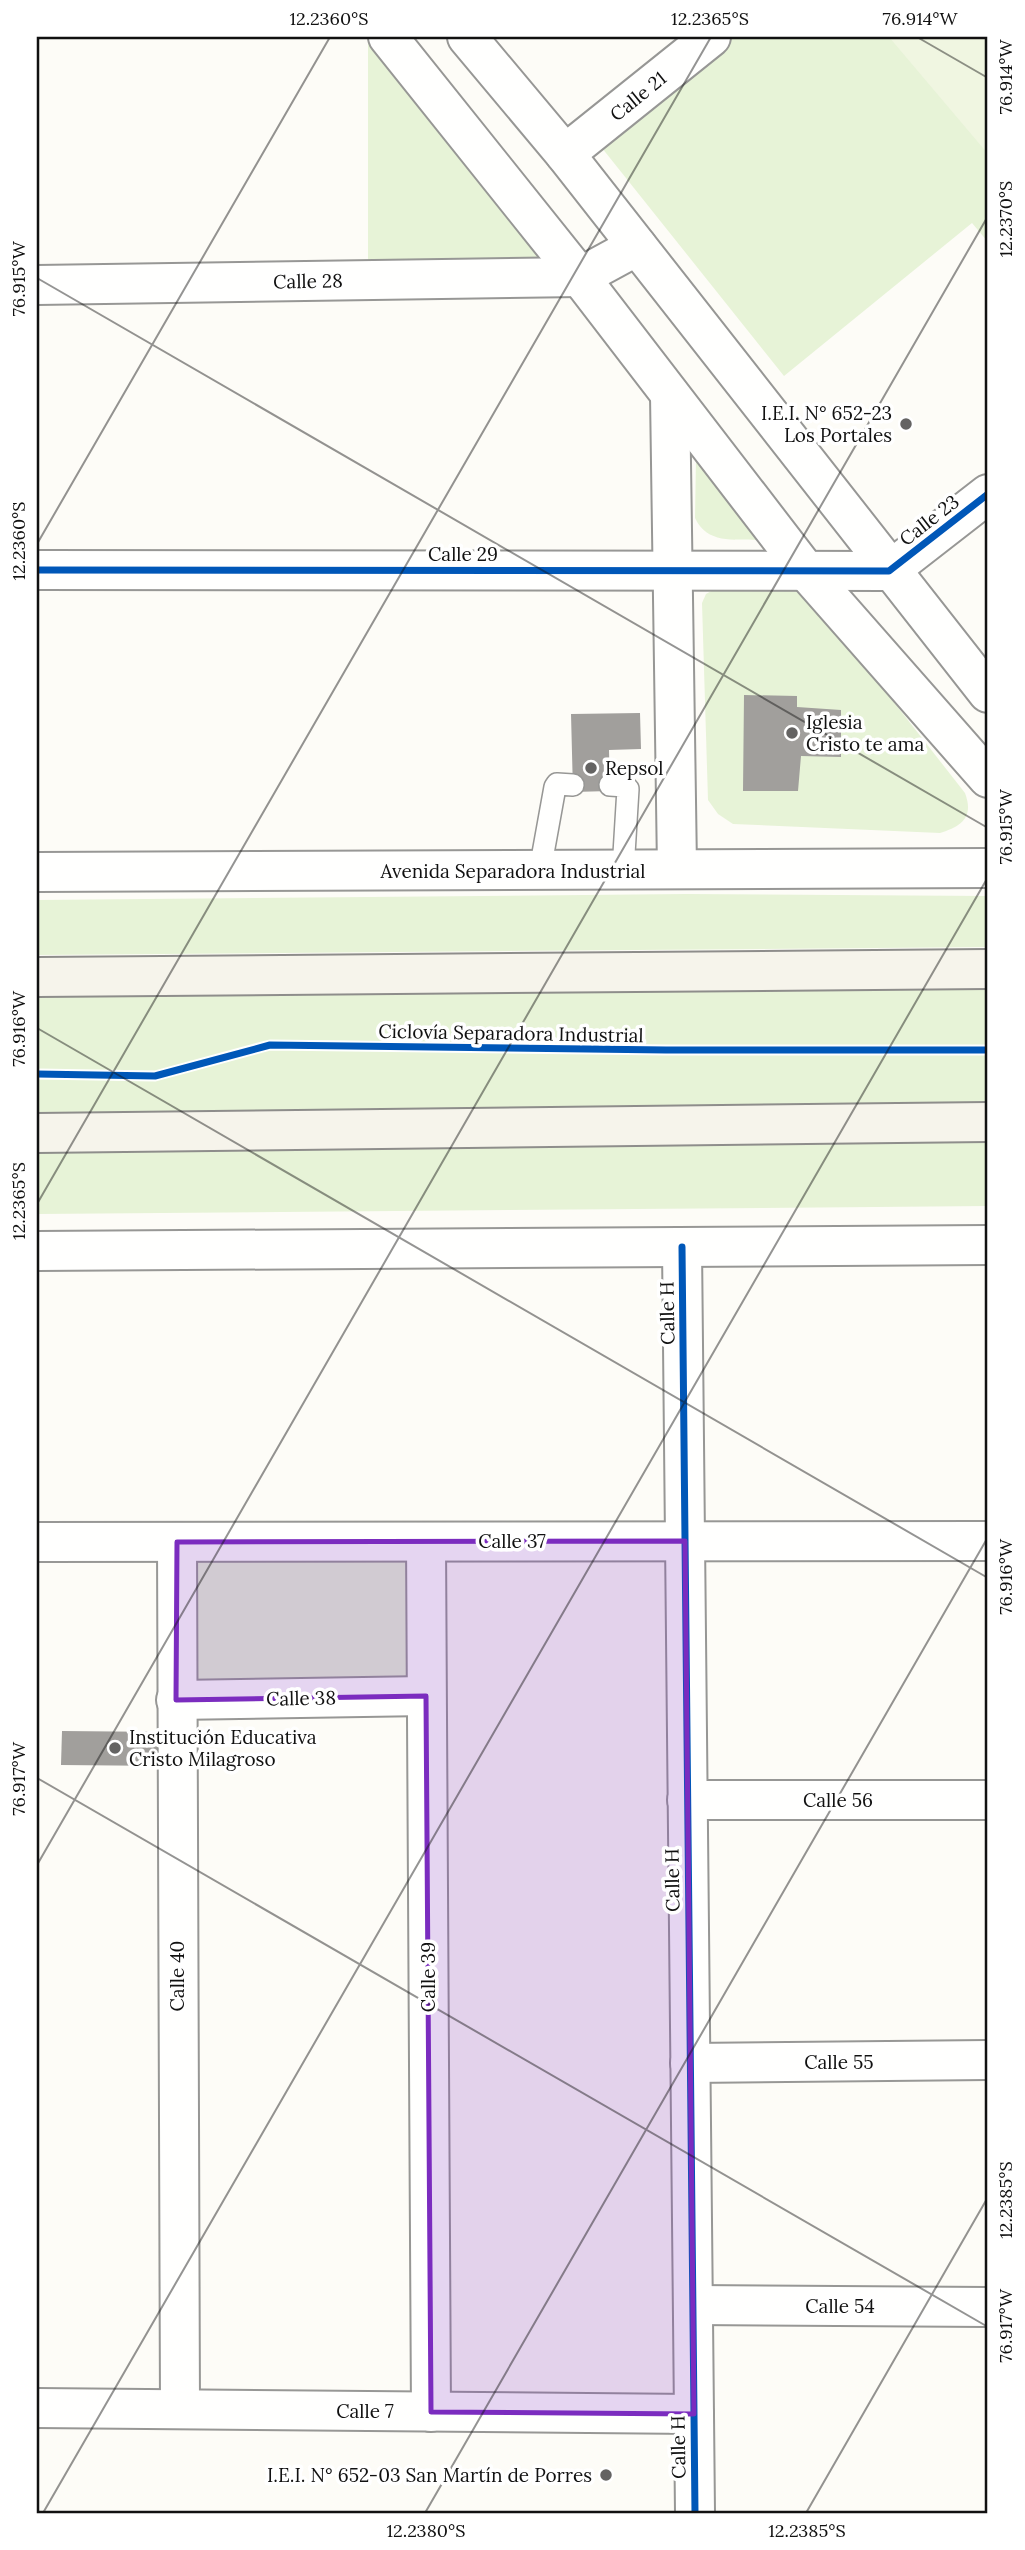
<svg xmlns="http://www.w3.org/2000/svg" width="1025" height="2550" font-family="Lora,serif">
  <style>
    .green { fill: #e7f3d7 }
    .pitch { fill: #f0f6e1 }
    .building { fill: #a19f9c }
    .lines { fill: none; stroke-linecap: round; stroke-linejoin: round }
    .service-casing { stroke: #979795; stroke-width: 24 }
    .minor-casing { stroke: #979795; stroke-width: 42 }
    .secondary-casing { stroke: #8e8d8b; stroke-width: 42 }
    .service { stroke: #fffffe; stroke-width: 21 }
    .minor { stroke: #fffffe; stroke-width: 38 }
    .secondary { stroke: #f6f4eb; stroke-width: 38 }
    .cycleway-casing { stroke: #fff; stroke-width: 11 }
    .cycleway { stroke: #0057b8; stroke-width: 7 }
    .marked { fill: #7b2cbf; fill-opacity: 0.2; stroke: #7b2cbf; stroke-width: 5; stroke-linejoin: round }
    .ticks { fill: none; stroke: #111; stroke-width: 2; stroke-opacity: 0.45 }
    .poi-dot { fill: #646362; stroke: #fff; stroke-width: 2.5 }
    .labels { text-anchor: middle; stroke-width: 7; stroke-linejoin: round; paint-order: stroke }
    .street-label { font-size: 19px; fill: #111; stroke: #fff }
    .poi-label { font-size: 19px; fill: #111; stroke: #fff; text-anchor: start }
    .neatline { fill: none; stroke: #111; stroke-width: 2.5 }
    .ticks-label { font-size: 18px; text-anchor: middle; fill: #111 }
  </style>
  <rect width="100%" height="100%" fill="#fdfcf7"/>
  <g class="green">
    <polygon points="368,37 372,37 542,261 368,260"/>
    <polygon points="729,37 988,37 988,242 972,223 784,376 598,143"/>
    <path d="M 696,458 L 758,540 C 733,539 707,544 695,518 Z"/>
    <path d="M 792,589 L 817,604 L 965,793 C 974,817 962,826 940,833 L 733,824 L 718,814 L 708,800 L 702,603 L 706,594 L 713,590 Z"/>
    <polygon points="687,894 988,896 988,947 37,955 37,900"/>
    <polygon points="988,986 988,1106 37,1117 37,994"/>
    <polygon points="988,1139 988,1206 37,1214 37,1149"/>
    <polygon points="192,1557 416,1557 415,1683 192,1683"/>
  </g>
  <polygon class="pitch" points="889,37 988,37 988,154"/>
  <g class="building">
    <polygon points="744,695 797,696 797,707 841,710 841,757 801,756 798,791 743,791"/>
    <polygon points="640,713 641,749 609,750 610,791 573,792 571,714"/>
    <polygon points="62,1731 169,1732 169,1766 61,1765"/>
  </g>
  <g class="lines">
    <g class="service-casing">
      <g id="service">
        <polyline points="610,785 625,786 628,789 623,870"/>
        <polyline points="540,870 555,787 557,784 573,785"/>
      </g>
    </g>
    <g class="minor-casing">
      <g id="minor">
        <polyline points="388,37 580,277 806,571 988,778"/>
        <polyline points="467,37 565,154 988,693"/>
        <polyline points="565,154 711,37"/>
        <polyline points="37,285 580,277 637,246"/>
        <polyline points="670,395 677,868"/>
        <polyline points="37,570 889,571 988,494"/>
        <polyline points="37,872 988,868"/>
        <polyline points="682,1247 695,2513"/>
        <polyline points="37,1251 988,1245"/>
        <polyline points="37,1542 988,1541"/>
        <polyline points="177,1542 180,2409"/>
        <polyline points="426,1542 431,2412"/>
        <polyline points="176,1700 426,1696"/>
        <polyline points="687,1800 988,1800"/>
        <polyline points="690,2063 988,2060"/>
        <polyline points="693,2305 988,2307"/>
        <polyline points="37,2408 694,2414"/>
      </g>
    </g>
    <g class="secondary-casing">
      <g id="secondary">
        <polyline points="37,977 988,969"/>
        <polyline points="37,1133 988,1122"/>
      </g>
    </g>
    <use href="#service" class="service"/>
    <use href="#minor" class="minor"/>
    <use href="#secondary" class="secondary"/>
    <g class="cycleway-casing">
      <g id="cycleway">
        <polyline points="37,570 889,571 988,494"/>
        <polyline points="37,1074 155,1076 270,1045 666,1050 988,1050"/>
        <polyline points="682,1247 695,2513"/>
      </g>
    </g>
    <use href="#cycleway" class="cycleway"/>
  </g>
  <path class="marked" d="M 685,1541 L 694,2414 L 431,2412 L 426,1696 L 176,1700 L 177,1542 Z"/>
  <path class="ticks" d="M 917,37 L 988,78M 37,278 L 988,828M 37,544 L 330,37M 37,1028 L 988,1578M 37,1204 L 711,37M 37,1778 L 988,2327M 37,1865 L 988,216M 43,2513 L 988,877M 425,2513 L 988,1537M 806,2513 L 988,2197"/>
  <g class="poi-dot">
    <circle cx="906" cy="424" r="7"/>
    <circle cx="792" cy="733" r="7"/>
    <circle cx="591" cy="768" r="7"/>
    <circle cx="115" cy="1748" r="7"/>
    <circle cx="606" cy="2475" r="7"/>
  </g>
  <g class="labels">
    <g class="street-label">
      <text transform="translate(638 96) rotate(-39)" y="7">Calle 21</text>
      <text transform="translate(308 281) rotate(-1)" y="7">Calle 28</text>
      <text transform="translate(929 520) rotate(-38)" y="7">Calle 23</text>
      <text x="463" y="561">Calle 29</text>
      <text x="513" y="878">Avenida Separadora Industrial</text>
      <text transform="translate(511 1033) rotate(1)" y="7">Ciclovía Separadora Industrial</text>
      <text transform="translate(667 1313) rotate(-91)" y="7">Calle H</text>
      <text x="512" y="1548">Calle 37</text>
      <text transform="translate(301 1698) rotate(-1)" y="7">Calle 38</text>
      <text x="838" y="1807">Calle 56</text>
      <text transform="translate(672 1880) rotate(-91)" y="7">Calle H</text>
      <text transform="translate(177 1976) rotate(-90)" y="7">Calle 40</text>
      <text transform="translate(428 1977) rotate(-90)" y="7">Calle 39</text>
      <text x="839" y="2069">Calle 55</text>
      <text x="840" y="2313">Calle 54</text>
      <text x="365" y="2418">Calle 7</text>
      <text transform="translate(678 2447) rotate(-91)" y="7">Calle H</text>
    </g>
    <g class="poi-label">
      <text x="892" y="420" text-anchor="end">I.E.I. N° 652-23<tspan x="892" dy="22">Los Portales</tspan></text>
      <text x="806" y="729">Iglesia<tspan x="806" dy="22">Cristo te ama</tspan></text>
      <text x="605" y="775">Repsol</text>
      <text x="129" y="1744">Institución Educativa<tspan x="129" dy="22">Cristo Milagroso</tspan></text>
      <text x="592" y="2482" text-anchor="end">I.E.I. N° 652-03 San Martín de Porres</text>
    </g>
  </g>
  <rect width="1025" height="2550" fill="none" stroke="#ffffff" stroke-width="77"/>
  <rect x="38" y="38" width="948" height="2474" class="neatline"/>
  <g class="ticks-label">
    <text x="329" y="25">12.2360°S</text>
    <text x="710" y="25">12.2365°S</text>
    <text x="920" y="25">76.914°W</text>
    <text transform="translate(1006 77) rotate(-90)" y="6">76.914°W</text>
    <text transform="translate(1006 219) rotate(-90)" y="6">12.2370°S</text>
    <text transform="translate(19 279) rotate(-90)" y="6">76.915°W</text>
    <text transform="translate(19 541) rotate(-90)" y="6">12.2360°S</text>
    <text transform="translate(1006 827) rotate(-90)" y="6">76.915°W</text>
    <text transform="translate(19 1029) rotate(-90)" y="6">76.916°W</text>
    <text transform="translate(19 1201) rotate(-90)" y="6">12.2365°S</text>
    <text transform="translate(1006 1577) rotate(-90)" y="6">76.916°W</text>
    <text transform="translate(19 1779) rotate(-90)" y="6">76.917°W</text>
    <text transform="translate(1006 2200) rotate(-90)" y="6">12.2385°S</text>
    <text transform="translate(1006 2326) rotate(-90)" y="6">76.917°W</text>
    <text x="426" y="2537">12.2380°S</text>
    <text x="807" y="2537">12.2385°S</text>
  </g>
</svg>
